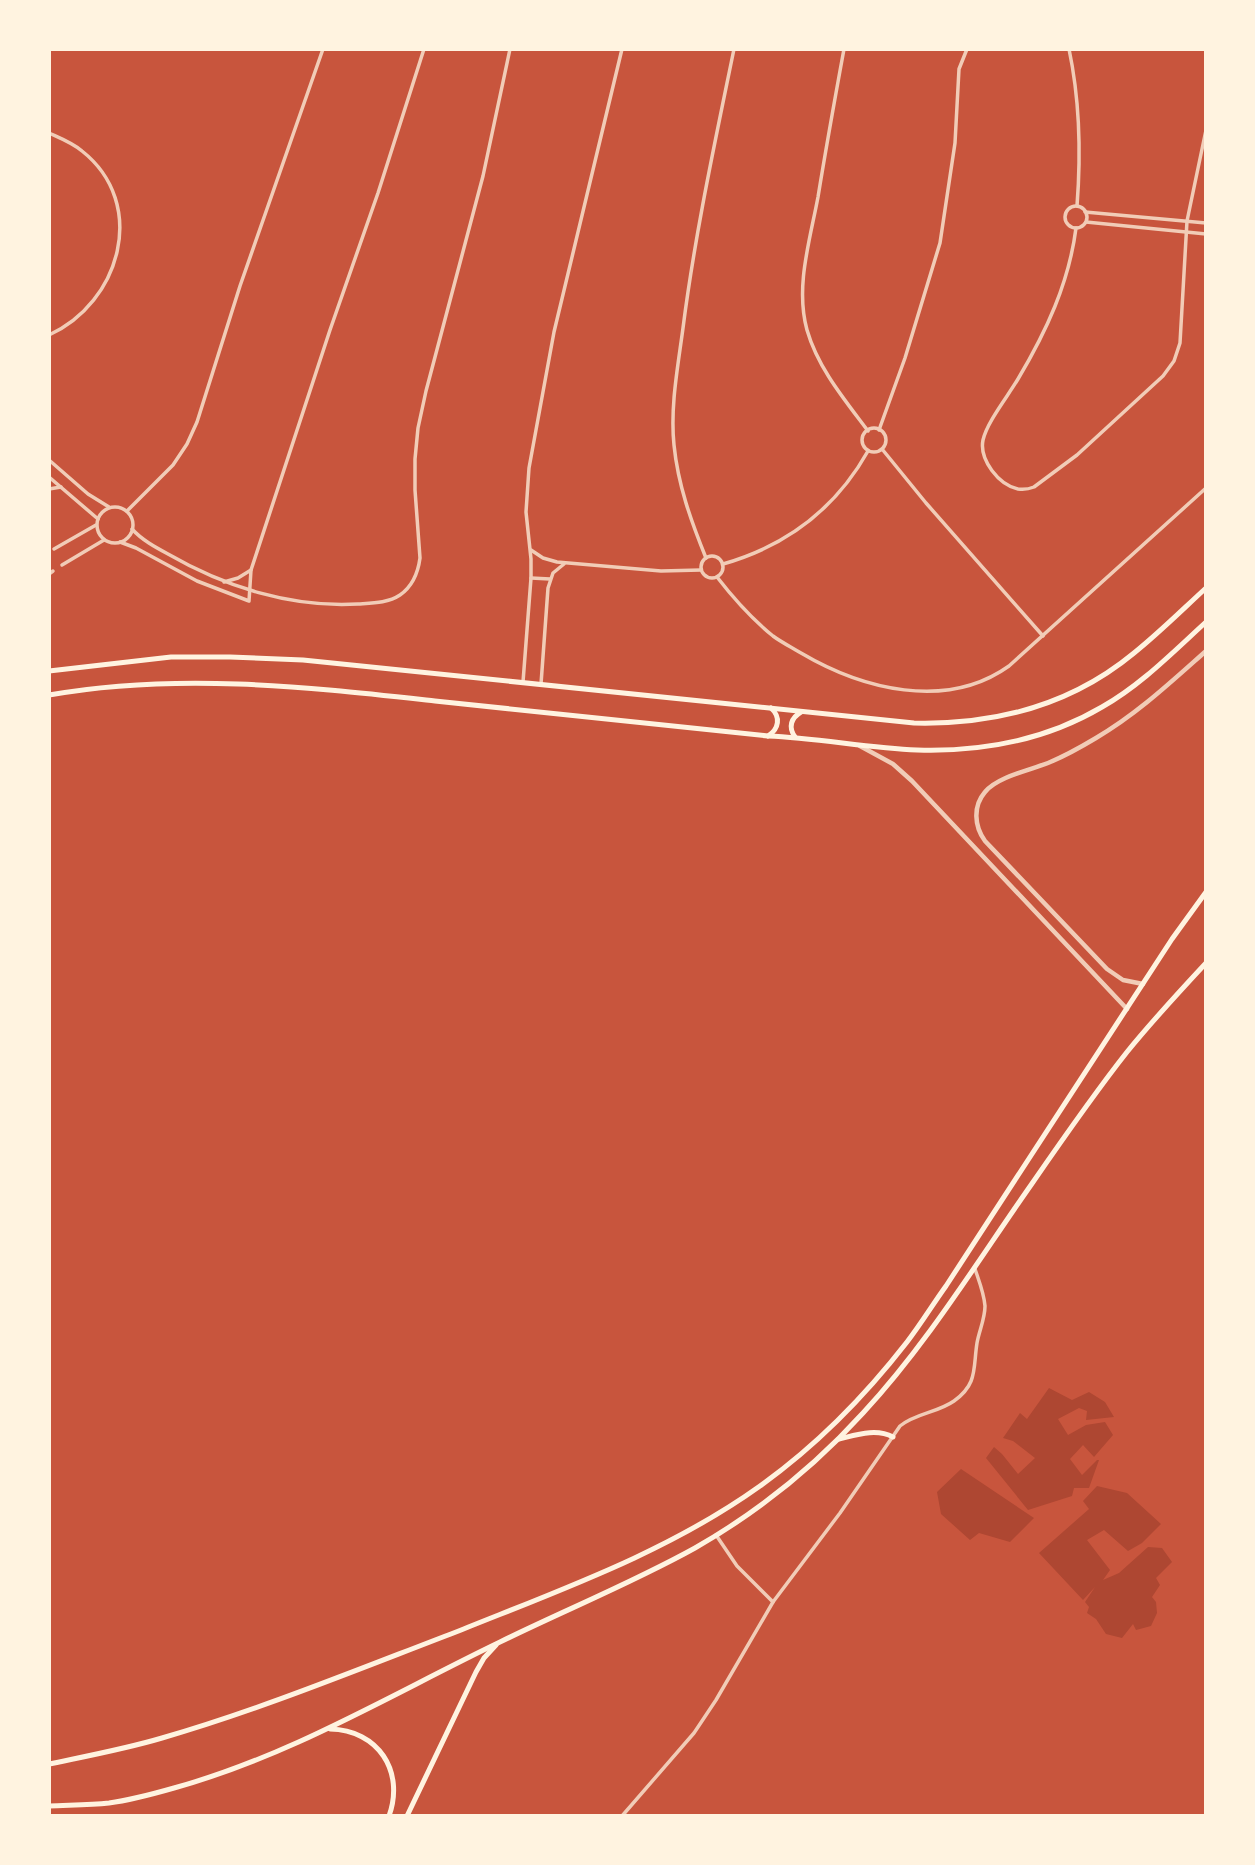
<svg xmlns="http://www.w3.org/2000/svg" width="1255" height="1865" font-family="Jost,sans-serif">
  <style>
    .green { fill: #ae4732 }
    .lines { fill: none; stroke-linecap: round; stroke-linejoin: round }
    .minor { stroke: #f1ccb7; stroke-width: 3.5 }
    .tertiary { stroke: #f1ccb7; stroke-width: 4.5 }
    .secondary { stroke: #fff3e0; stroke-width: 5 }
    .primary { stroke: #fff3e0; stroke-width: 5 }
  </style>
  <rect width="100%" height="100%" fill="#c8553d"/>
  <g class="green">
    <polygon points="1049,1388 1072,1400 1089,1392 1105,1402 1114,1417 1086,1420 1087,1411 1079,1408 1058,1419 1068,1435 1086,1425 1105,1422 1113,1435 1094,1457 1083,1445 1070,1459 1082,1475 1097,1460 1099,1460 1089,1488 1074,1488 1072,1496 1028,1510 986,1458 994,1447 1002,1454 1018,1474 1035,1458 1013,1441 1003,1438 1020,1413 1027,1419"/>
    <polygon points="961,1469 1034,1518 1010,1542 979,1533 970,1540 941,1514 937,1492"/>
    <polygon points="1097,1486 1127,1493 1161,1524 1142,1543 1128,1551 1104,1530 1087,1540 1110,1570 1103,1580 1119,1573 1148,1547 1162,1548 1172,1562 1156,1578 1160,1585 1152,1597 1156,1602 1157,1613 1151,1626 1136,1630 1133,1624 1122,1638 1106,1634 1096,1619 1087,1613 1089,1607 1085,1602 1095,1587 1083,1600 1039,1553 1089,1509 1083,1501"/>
  </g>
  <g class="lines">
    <g class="minor">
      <path d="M 844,49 C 835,98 826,148 818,197 C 810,240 795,287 807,330 C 818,368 844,399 868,431"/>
      <path d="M 1069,49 C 1080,101 1081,154 1077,206"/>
      <path d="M 49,133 C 60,138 73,143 82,151 C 149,204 120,303 49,335"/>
      <circle cx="1076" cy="217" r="11"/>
      <polyline points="1085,212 1206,223"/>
      <polyline points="1086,222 1206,234"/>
      <path d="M 1076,228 C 1069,283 1046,332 1018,379 C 1008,396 987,422 983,440 C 979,460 999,485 1018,489 C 1024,490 1029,489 1034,487 L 1077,455 L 1163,376 L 1174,361 L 1180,343 L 1187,221 L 1206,130"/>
      <circle cx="874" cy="440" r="12"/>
      <polyline points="879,430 905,358 940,243 955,143 959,69 967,49"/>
      <polyline points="882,449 926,503 1043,636"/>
      <polyline points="49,460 88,494 109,507"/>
      <polyline points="49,477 98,519"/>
      <polyline points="49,489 61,487"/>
      <circle cx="115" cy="525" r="18"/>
      <polyline points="127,511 173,465 187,444 197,422 240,286 323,49"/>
      <path d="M 132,529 C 142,540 155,547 168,554 C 225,587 292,608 358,604 C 373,603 388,603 400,595 C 413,586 418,573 420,558 L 415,490 L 415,459 L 418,428 L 426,391 L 483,176 L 510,49"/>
      <polyline points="120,542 136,548 197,581 249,601 251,570 330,330 378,193 424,49"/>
      <polyline points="54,549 96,525"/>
      <polyline points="531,550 543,558 557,562 661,571 701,570"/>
      <circle cx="712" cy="567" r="11"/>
      <path d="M 706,558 C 691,521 678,485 674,445 C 670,407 678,366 683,328 C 695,234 715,142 734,49"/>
      <path d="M 723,564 C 786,546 836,508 868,451"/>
      <polyline points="62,565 104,540"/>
      <polyline points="49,574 53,571"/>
      <path d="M 717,577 C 734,599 752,619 773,636 C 781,642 791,647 801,653 C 862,689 946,711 1009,666 L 1206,488"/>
      <polyline points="531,578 550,579"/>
      <polyline points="224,582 238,578 251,570"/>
      <polyline points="523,682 531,578 531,559 526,512 529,468 554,332 622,49"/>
      <polyline points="541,684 548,588 553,573 564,564"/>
      <polyline points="716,1535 737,1566 773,1602"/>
      <path d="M 622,1816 L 694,1733 L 716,1700 L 773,1602 L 840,1513 L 900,1426 C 916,1413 937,1413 954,1401 C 978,1384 973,1368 977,1343 C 979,1331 985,1319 985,1306 C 984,1293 979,1281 975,1269"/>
    </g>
    <g class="tertiary">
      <polyline points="860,746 893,764 912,781 1127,1009"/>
      <path d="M 1143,984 L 1123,980 L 1107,969 L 985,841 C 974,826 973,806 985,792 C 997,777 1030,770 1048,763 C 1065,756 1081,747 1096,738 C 1137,714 1171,682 1206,651"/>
    </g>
    <g class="secondary">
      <path d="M 49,671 L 171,657 L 230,657 L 303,660 L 914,723 C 995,725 1070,706 1134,653 C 1159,633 1182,610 1206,588"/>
      <path d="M 49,695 C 178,672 307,687 435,701 C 546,713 657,724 768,736 C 818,738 867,748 917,750 C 982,752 1046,740 1102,707 C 1141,685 1173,652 1206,622"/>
      <path d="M 768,736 C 779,729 781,717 771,708"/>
      <path d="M 795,737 C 788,727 791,718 801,712"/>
      <path d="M 330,1729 C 378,1730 405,1771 389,1816"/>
      <polyline points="407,1816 476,1672 484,1658 496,1645"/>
    </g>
    <g class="primary">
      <path d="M 839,1439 C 856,1435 876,1428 893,1437"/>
      <path d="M 49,1764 C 87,1756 125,1749 162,1738 C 262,1709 359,1669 456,1632 C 560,1590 668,1552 760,1486 C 816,1446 865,1396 907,1342 C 921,1324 933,1304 946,1286 L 1172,939 L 1206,892"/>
      <path d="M 49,1806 C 69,1805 89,1805 109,1803 C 131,1800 153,1794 174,1788 C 290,1756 392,1694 500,1642 C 565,1610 632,1583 695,1548 C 758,1512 814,1467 863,1413 C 927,1344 977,1262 1031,1185 C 1062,1140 1093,1095 1127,1052 C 1152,1021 1179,992 1206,963"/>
    </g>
  </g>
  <rect width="1255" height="1865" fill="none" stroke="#fff3e0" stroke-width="102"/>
</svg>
